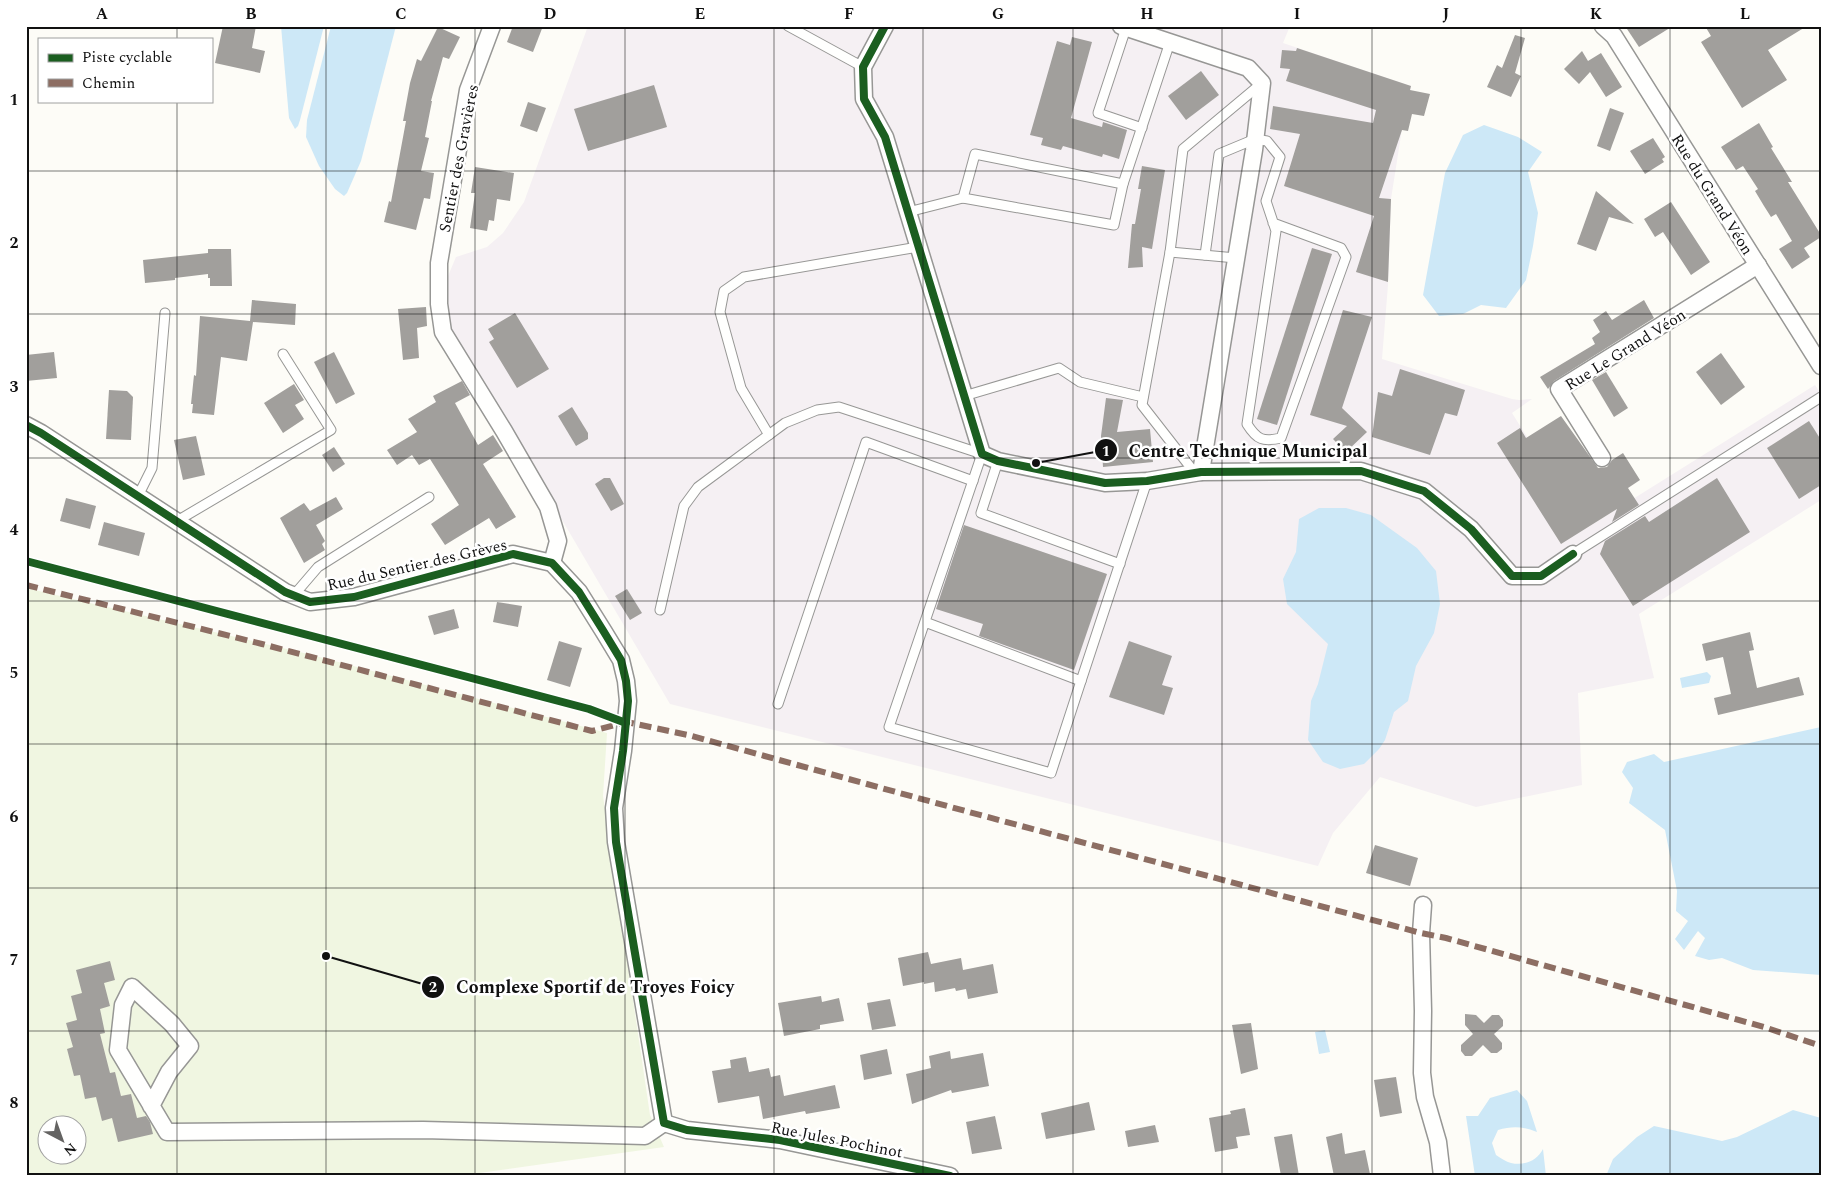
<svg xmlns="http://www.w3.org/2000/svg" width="1847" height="1202" font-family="Spectral,serif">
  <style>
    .industrial { fill: #f5f0f3 }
    .pitch { fill: #f0f6e1; fill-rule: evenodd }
    .water { fill: #cde8f7 }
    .building { fill: #a19f9c }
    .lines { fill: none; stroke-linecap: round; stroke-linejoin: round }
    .lane-casing { stroke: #979795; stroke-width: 11 }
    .street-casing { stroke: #979795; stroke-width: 19 }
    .lane { stroke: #fffffe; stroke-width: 9 }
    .street { stroke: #fffffe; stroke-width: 16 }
    .quiet { stroke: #8d6e63; stroke-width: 6; stroke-dasharray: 12 6; stroke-linecap: butt }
    .cycleway-casing { stroke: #fff; stroke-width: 11 }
    .cycleway { stroke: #1b5e20; stroke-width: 8 }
    .grid { fill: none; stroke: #111; stroke-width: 1; stroke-opacity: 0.55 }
    .labels { text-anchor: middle; stroke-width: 5; stroke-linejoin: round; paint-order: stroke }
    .street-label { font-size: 16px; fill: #111; stroke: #fff }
    .leader { fill: none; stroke: #111; stroke-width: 2 }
    .callout-dot { fill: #111; stroke: #fff; stroke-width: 2 }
    .mark-label { font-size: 15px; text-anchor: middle; font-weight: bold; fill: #fff }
    .callout-label { font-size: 18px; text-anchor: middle; font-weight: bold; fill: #111; stroke: #fff; stroke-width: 5; stroke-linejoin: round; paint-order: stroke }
    .neatline { fill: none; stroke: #111; stroke-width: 2 }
    .grid-label { font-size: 16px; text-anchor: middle; font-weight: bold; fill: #111 }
  </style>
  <rect width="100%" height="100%" fill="#fdfcf7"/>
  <polygon class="industrial" points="588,26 1290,26 1283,43 1411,86 1402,129 1391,199 1388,285 1382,359 1512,399 1519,400 1532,399 1512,413 1585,529 1815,385 1821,394 1821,500 1639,614 1654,678 1578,693 1582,785 1476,807 1380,777 1333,833 1318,866 670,704 449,327 443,288 456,257 487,247 503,233 524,202"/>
  <path class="pitch" d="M 26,588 L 308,654 L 607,733 L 603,796 L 650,1115 L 664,1147 L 458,1176 L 26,1176 ZM 48,1124 L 78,1124 L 78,1154 L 48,1154 Z"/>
  <g class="water">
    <polygon points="281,26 324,26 300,120 298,126 295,129 289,118"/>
    <polygon points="331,26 396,26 361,161 347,193 344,196 335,189 319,166 306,137 307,120"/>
    <polygon points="1484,125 1518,137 1542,152 1528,172 1538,213 1533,246 1526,280 1506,308 1481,305 1463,314 1439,316 1423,295 1445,173 1463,135"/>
    <polygon points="1319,508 1346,508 1371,515 1417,548 1436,571 1440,604 1434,633 1416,666 1408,701 1394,712 1385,740 1379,749 1364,764 1340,769 1323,762 1308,740 1311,701 1318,684 1328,644 1287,604 1283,579 1296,552 1299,519"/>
    <polygon points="1707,672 1711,676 1709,683 1682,688 1680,678"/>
    <polygon points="1821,727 1821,975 1753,970 1722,958 1709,960 1695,956 1705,938 1698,931 1684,950 1675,939 1688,921 1676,911 1677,891 1665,830 1629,803 1633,788 1622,772 1627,762 1654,754 1664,762"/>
    <polygon points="1325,1030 1330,1052 1319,1054 1315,1032"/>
    <path d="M 1517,1090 L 1527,1101 L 1537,1132 C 1522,1126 1512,1126 1498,1130 L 1492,1143 L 1496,1155 C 1501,1158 1506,1162 1511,1163 C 1524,1166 1537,1161 1543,1149 L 1546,1176 L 1475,1176 L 1466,1116 L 1478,1116 L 1490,1098 Z"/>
    <polygon points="1793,1110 1821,1118 1821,1176 1606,1176 1613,1159 1637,1137 1654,1126 1722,1141 1737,1137"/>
  </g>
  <g class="building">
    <polygon points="223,26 256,26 252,48 265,51 260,73 215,63"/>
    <polygon points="513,26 543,26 533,52 507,42"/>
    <polygon points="1625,26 1673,26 1639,47"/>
    <polygon points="1705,26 1807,26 1768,50 1787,80 1742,108 1701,42 1711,36"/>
    <polygon points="438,27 460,37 449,59 443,57 431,101 432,101 425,137 429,138 421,171 434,173 430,199 424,198 416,230 384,222 389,201 391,202 406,121 403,121 410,83 417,59 421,61"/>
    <polygon points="1515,35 1525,38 1515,73 1521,76 1511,97 1487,87 1497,65 1502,68"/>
    <polygon points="1072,37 1092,42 1071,118 1102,127 1103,122 1127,130 1119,159 1103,154 1102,157 1063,146 1061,150 1041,145 1043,138 1030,135 1057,41 1070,45"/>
    <polygon points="1297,48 1411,86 1410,90 1430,94 1424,116 1412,114 1408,131 1402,130 1379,198 1391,199 1388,282 1356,272 1374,216 1284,186 1300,134 1270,129 1273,106 1373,123 1376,110 1286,81 1290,69 1280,68 1282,50 1296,51"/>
    <polygon points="1582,51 1588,61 1601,53 1622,87 1606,97 1590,72 1579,84 1564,69"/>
    <polygon points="1201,71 1219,95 1186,120 1168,96"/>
    <polygon points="654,85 667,127 588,151 574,109"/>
    <polygon points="528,102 546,108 537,132 520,126"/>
    <polygon points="1610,108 1624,113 1610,151 1597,146"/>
    <polygon points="1759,123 1773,147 1771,148 1792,182 1788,182 1821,235 1821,237 1804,248 1810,257 1792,269 1779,249 1792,241 1776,214 1771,217 1764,206 1755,191 1758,189 1743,166 1736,170 1721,147"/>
    <polygon points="1653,138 1665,157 1662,159 1664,162 1645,174 1630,151"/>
    <polygon points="1142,166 1165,170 1152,249 1142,247 1143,267 1128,268 1132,224 1135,224 1141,189 1138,189"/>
    <polygon points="475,167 514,173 510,201 497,199 494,221 489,220 487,231 470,228 475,193 471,193"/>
    <polygon points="1596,191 1634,224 1609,217 1596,251 1577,244"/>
    <polygon points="1671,202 1710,262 1691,275 1663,232 1655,237 1644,219"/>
    <polygon points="1312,248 1332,254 1277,425 1257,419"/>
    <polygon points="208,249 231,249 232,286 210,286 210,278 208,278 208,274 175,278 175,280 145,283 143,260 208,253"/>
    <polygon points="252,300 296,304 295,325 253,322 247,361 221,357 214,415 192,413 193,404 191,404 194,375 196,376 200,316 250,321"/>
    <polygon points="1644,300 1654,318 1554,381 1548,389 1540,377 1595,344 1592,338 1600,332 1593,320 1606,311 1612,320"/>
    <polygon points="426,307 427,326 417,328 419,358 403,360 398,309"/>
    <polygon points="1343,310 1372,317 1342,408 1367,432 1346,452 1333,439 1347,426 1310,415"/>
    <polygon points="515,313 549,369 517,388 489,342 494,339 488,329"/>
    <polygon points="54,352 57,378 26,381 26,355"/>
    <polygon points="334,352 355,394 336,404 314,362"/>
    <polygon points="1721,353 1745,387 1721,405 1696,372"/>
    <polygon points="1400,369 1465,390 1457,416 1445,413 1430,455 1372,437 1378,392 1392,396"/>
    <polygon points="1606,372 1628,408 1614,417 1592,380"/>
    <polygon points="462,381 470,395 455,403 478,445 493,435 503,451 483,464 516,517 496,529 489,518 445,545 431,524 459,505 430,459 419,465 412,455 397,465 387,450 417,432 408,419 436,402 433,396"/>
    <polygon points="294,384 304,400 295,405 304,419 283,433 264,403"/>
    <polygon points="109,390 127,391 133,397 131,440 106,439"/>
    <polygon points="1106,398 1123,400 1117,432 1150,429 1153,462 1103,467 1101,436"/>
    <polygon points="572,407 588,433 588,439 576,446 558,416"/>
    <polygon points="1561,416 1598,468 1607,467 1612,460 1623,453 1640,480 1628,488 1639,505 1612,522 1617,509 1561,544 1497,443 1520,428 1526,438"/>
    <polygon points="1809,421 1821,440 1821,485 1799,499 1767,448"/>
    <polygon points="196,436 205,475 183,480 174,440"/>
    <polygon points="334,447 345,464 333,472 322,455"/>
    <polygon points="604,478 610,478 624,504 611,511 595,484"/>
    <polygon points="1717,478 1750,532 1633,606 1600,554 1605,541 1645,516 1649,522"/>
    <polygon points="336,497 343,509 316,525 325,541 322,544 325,550 304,563 280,518 304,503 310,511"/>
    <polygon points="66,498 96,506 90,529 60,521"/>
    <polygon points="104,522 145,533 139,556 98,545"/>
    <polygon points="964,525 1107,574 1074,670 979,636 983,624 936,609"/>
    <polygon points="627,589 642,613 630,620 615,596"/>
    <polygon points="497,602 522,606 518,627 493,622"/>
    <polygon points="454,609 459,628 434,635 428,616"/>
    <polygon points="1750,632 1754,650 1749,651 1757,688 1799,677 1804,695 1718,715 1714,698 1731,694 1723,657 1706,661 1702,644"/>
    <polygon points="559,641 582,648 570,687 547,680"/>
    <polygon points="1129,641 1172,656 1162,685 1173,688 1164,715 1109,697"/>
    <polygon points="1375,845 1418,858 1410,886 1366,873"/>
    <polygon points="928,952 931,964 961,958 963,970 993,964 998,993 968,999 966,989 956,991 955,988 935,992 934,982 924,984 924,982 903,986 898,958"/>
    <polygon points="110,961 115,980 104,983 110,1006 100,1009 105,1033 100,1034 110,1073 115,1072 121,1096 131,1094 137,1118 146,1116 150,1122 153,1134 118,1142 112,1118 102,1121 96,1097 85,1099 80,1075 74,1076 67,1049 73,1047 66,1023 77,1020 71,996 82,993 76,970"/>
    <polygon points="821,996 822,1002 839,998 844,1021 820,1025 820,1029 784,1036 778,1003"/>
    <polygon points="890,999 896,1026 872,1030 867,1003"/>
    <polygon points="1465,1014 1476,1015 1484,1023 1492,1015 1499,1015 1503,1020 1503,1026 1494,1034 1502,1043 1502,1049 1497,1053 1491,1053 1483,1045 1472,1056 1465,1056 1461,1051 1461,1045 1473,1034 1465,1025"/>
    <polygon points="1251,1023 1258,1069 1241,1074 1232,1025"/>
    <polygon points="887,1049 892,1074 864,1080 860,1055"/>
    <polygon points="950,1051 951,1059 983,1053 989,1086 952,1093 951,1090 912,1104 906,1074 931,1068 929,1056"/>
    <polygon points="746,1057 749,1072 769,1068 771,1077 780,1075 784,1096 835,1085 840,1108 806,1114 805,1111 763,1119 759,1096 718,1103 712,1071 731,1068 730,1060"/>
    <polygon points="1396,1077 1402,1113 1380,1117 1374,1080"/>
    <polygon points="1089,1102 1095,1130 1046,1139 1041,1113"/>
    <polygon points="1245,1108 1250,1135 1236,1137 1238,1148 1215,1152 1209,1118 1231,1114 1230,1111"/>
    <polygon points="995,1116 1002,1149 972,1154 966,1122"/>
    <polygon points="1155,1125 1159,1142 1128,1147 1125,1131"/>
    <polygon points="1342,1133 1345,1154 1365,1150 1370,1174 1360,1176 1334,1176 1326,1137"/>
    <polygon points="1292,1134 1299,1176 1281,1176 1274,1137"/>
  </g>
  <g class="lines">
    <g class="lane-casing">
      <g id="lane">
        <polyline points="788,26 863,67"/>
        <polyline points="1126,28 1098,113 1142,128"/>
        <polyline points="963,198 975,154 1123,184"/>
        <polyline points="908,212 963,198 1114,225 1123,184 1170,42"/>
        <polyline points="1170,252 1236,258"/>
        <path d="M 1205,255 L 1219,154 L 1255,139 L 1267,141 L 1280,157 L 1266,201 L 1276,231 L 1247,424 C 1257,440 1263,442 1281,438 L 1346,257 L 1341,248 L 1273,223"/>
        <polyline points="964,396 1059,368 1080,382 1143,397"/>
        <polyline points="769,435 741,388 720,312 724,291 744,277 918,247"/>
        <polyline points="998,461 981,513 1120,564"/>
        <polyline points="1195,473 1142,405 1170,252 1183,149 1262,83"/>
        <polyline points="138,496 152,468 165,313"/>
        <polyline points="177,521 331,430 283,354"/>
        <polyline points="1573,554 1821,397"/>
        <polyline points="294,595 318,567 429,497"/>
        <path d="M 660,610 L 684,506 L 698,487 L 785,423 L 817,410 L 839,407 L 982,454 C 951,545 920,636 889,727 L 1051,773 L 1081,681 L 925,622"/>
        <polyline points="1081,681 1147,481"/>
        <polyline points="778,704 866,442 973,481"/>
      </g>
    </g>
    <g class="street-casing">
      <g id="street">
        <polyline points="492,26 468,90 439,263 439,304 443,332 504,431 548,507 558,541 552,563"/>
        <polyline points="885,26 863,67 864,99 885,137 982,454 998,461 1105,483 1147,481 1201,472 1361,471 1424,491 1471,529 1512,576 1541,576 1573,554"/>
        <polyline points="1121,26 1248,68 1262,83 1254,150 1201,472"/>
        <polyline points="1603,26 1614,36 1821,366"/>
        <polyline points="26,425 41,433 285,592 310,602 354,597 513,554 552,563 579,592 604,632 621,660 626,681 628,701 623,751 614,808 616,842 664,1123 687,1130 780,1140 950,1176"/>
        <polyline points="1602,458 1559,389 1758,265"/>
        <polyline points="1423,905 1421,933 1423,1011 1422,1073 1425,1097 1438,1142 1442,1176"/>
        <polyline points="151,1106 169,1072 190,1046 172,1024 132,987 123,1005 118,1050 167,1132 423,1130 645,1136 664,1123"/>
      </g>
    </g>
    <use href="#lane" class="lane"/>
    <use href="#street" class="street"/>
    <g class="quiet">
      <polyline points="26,585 262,644 592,731 623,723"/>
      <polyline points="622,721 688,735 969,812 1421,933 1446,938 1764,1027 1821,1046"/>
    </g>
    <g class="cycleway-casing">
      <g id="cycleway">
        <polyline points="885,26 863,67 864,99 885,137 982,454 998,461 1105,483 1147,481 1201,472 1361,471 1424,491 1471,529 1512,576 1541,576 1573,554"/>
        <polyline points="26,425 41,433 285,592 310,602 354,597 513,554 552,563 579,592 604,632 621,660 626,681 628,701 623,751 614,808 616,842 664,1123 687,1130 780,1140 950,1176"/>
        <polyline points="26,561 589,709 626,723"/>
      </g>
    </g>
    <use href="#cycleway" class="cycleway"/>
  </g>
  <path class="grid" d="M 177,26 L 177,39M 326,26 L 326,1176M 475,26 L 475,1176M 625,26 L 625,1176M 774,26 L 774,1176M 923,26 L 923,1176M 1073,26 L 1073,1176M 1222,26 L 1222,1176M 1372,26 L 1372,1176M 1521,26 L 1521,1176M 1670,26 L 1670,1176M 177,101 L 177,1176M 26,171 L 1821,171M 26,314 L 1821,314M 26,458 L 1821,458M 26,601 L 1821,601M 26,744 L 1821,744M 26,888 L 1821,888M 26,1031 L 1821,1031"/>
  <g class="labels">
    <g class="street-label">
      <text transform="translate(458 158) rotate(-79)" y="6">Sentier des Gravières</text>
      <text transform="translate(1713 194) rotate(58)" y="6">Rue du Grand Véon</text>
      <text transform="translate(1625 349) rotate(-32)" y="6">Rue Le Grand Véon</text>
      <text transform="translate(417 564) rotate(-13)" y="6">Rue du Sentier des Grèves</text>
      <text transform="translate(837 1139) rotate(11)" y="6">Rue Jules Pochinot</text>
    </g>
  </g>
  <path class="leader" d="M1036 463L1106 450M326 956L433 987"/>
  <g class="callout-dot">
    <circle cx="1036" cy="463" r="5"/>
    <circle cx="326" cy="956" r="5"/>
    <circle cx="1106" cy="450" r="12"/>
    <circle cx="433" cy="987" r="12"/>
  </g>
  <g class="mark-label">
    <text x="1106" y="456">1</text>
    <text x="433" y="992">2</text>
  </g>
  <g class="callout-label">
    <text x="1248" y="457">Centre Technique Municipal</text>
    <text x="595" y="993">Complexe Sportif de Troyes Foicy</text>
  </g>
  <rect width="1847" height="1202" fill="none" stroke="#ffffff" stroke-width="55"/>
  <rect x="38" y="38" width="175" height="65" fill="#ffffff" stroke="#a0a0a0"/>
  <rect x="48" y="54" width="25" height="8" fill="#1b5e20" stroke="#a0a0a0"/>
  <text x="82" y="62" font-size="15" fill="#111111">Piste cyclable</text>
  <rect x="48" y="79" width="25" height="8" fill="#8d6e63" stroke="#a0a0a0"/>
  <text x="82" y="88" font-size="15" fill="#111111">Chemin</text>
  <g transform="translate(62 1140) rotate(139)"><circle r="24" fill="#ffffff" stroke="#a0a0a0"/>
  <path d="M0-4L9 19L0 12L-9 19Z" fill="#646362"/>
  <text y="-8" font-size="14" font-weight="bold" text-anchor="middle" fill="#111111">N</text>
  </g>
  <rect x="28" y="28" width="1792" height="1146" class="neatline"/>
  <g class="grid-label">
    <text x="102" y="19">A</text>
    <text x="251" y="19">B</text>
    <text x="401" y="19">C</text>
    <text x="550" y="19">D</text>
    <text x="700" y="19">E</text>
    <text x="849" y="19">F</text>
    <text x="998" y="19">G</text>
    <text x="1147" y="19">H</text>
    <text x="1297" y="19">I</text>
    <text x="1446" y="19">J</text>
    <text x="1596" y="19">K</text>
    <text x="1745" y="19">L</text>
    <text x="14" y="105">1</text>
    <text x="14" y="248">2</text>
    <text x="14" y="392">3</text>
    <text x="14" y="535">4</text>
    <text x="14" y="678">5</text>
    <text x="14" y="822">6</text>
    <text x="14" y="965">7</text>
    <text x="14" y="1108">8</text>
  </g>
</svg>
